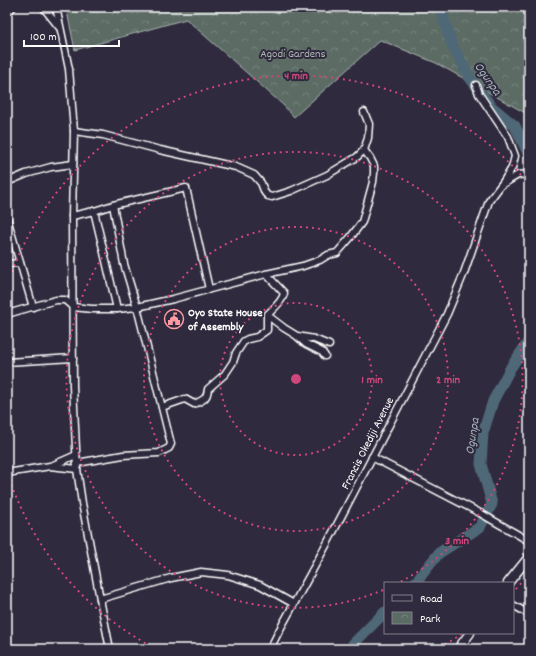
<svg xmlns="http://www.w3.org/2000/svg" width="536" height="656" font-family="Dekko,sans-serif">
  <style>
    .park { fill: url(#park-crowns); stroke: #adb6b2 }
    .lines { fill: none; stroke-linecap: round; stroke-linejoin: round }
    .river { stroke: #4f6878; stroke-width: 11 }
    .minor-casing { stroke: #fff; stroke-width: 9 }
    .tertiary-casing { stroke: #fff; stroke-width: 11 }
    .secondary-casing { stroke: #fff; stroke-width: 12 }
    .minor { stroke: #2f2a3d; stroke-width: 6 }
    .tertiary { stroke: #2f2a3d; stroke-width: 8 }
    .secondary { stroke: #2f2a3d; stroke-width: 9 }
    .ring { fill: none; stroke: #ce467c; stroke-width: 2; stroke-dasharray: 2 4 }
    .labels { text-anchor: middle; stroke-width: 4; stroke-linejoin: round; paint-order: stroke }
    .park-label { font-size: 12px; fill: #adb6b2; stroke: #2f2a3d }
    .poi-label { font-size: 12px; font-weight: bold; fill: #fff; stroke: #2f2a3d; text-anchor: start }
    .street-label { font-size: 12px; fill: #fff; stroke: #2f2a3d }
    .water-label { font-size: 13px; font-style: italic; fill: #a7b4bc; stroke: #2f2a3d }
    .centre { fill: #ce467c; stroke: #2f2a3d; stroke-width: 2 }
    .ring-label { font-size: 12px; text-anchor: middle; font-weight: bold; fill: #ce467c; stroke: #2f2a3d; stroke-width: 4; stroke-linejoin: round; paint-order: stroke }
  </style>
  <defs>
    <pattern id="park-crowns" width="20" height="18" patternUnits="userSpaceOnUse"><rect width="20" height="18" fill="#5b6c65"/><path d="M2 6a3 3 0 1 1 6 0M12 15a3 3 0 1 1 6 0" fill="none" stroke="#74827c"/></pattern>
  </defs>
  <rect width="100%" height="100%" fill="#2f2a3d"/>
  <filter id="ink" filterUnits="userSpaceOnUse"><feTurbulence type="fractalNoise" baseFrequency=".025" numOctaves="2"/><feDisplacementMap in="SourceGraphic" scale="8" xChannelSelector="R" yChannelSelector="G"/><feConvolveMatrix kernelMatrix="1 2 1 2 8 2 1 2 1" color-interpolation-filters="sRGB"/></filter>
  <g filter="url(#ink)">
    <polygon class="park" points="66,7 529,7 529,115 436,63 380,40 294,117 283,105 186,19 75,50"/>
    <g class="lines">
      <g class="river">
        <polyline points="440,7 452,45 470,78 492,107 515,126 529,155"/>
        <polyline points="415,583 439,553 480,527 492,504 481,464 483,433 493,401 511,367 529,341"/>
        <polyline points="352,649 353,644 385,612"/>
      </g>
      <g class="minor-casing">
        <g id="minor">
          <polyline points="43,7 59,27"/>
          <polyline points="56,7 69,69 74,131 72,216 73,386 77,469 82,503 100,599 110,649"/>
          <polyline points="476,85 479,94 508,137 515,156 512,168 502,184"/>
          <polyline points="74,131 103,135 160,150 236,167 254,175 261,183 265,193 268,196 272,197 291,191 327,175 357,157 364,150 368,138 369,124 364,112"/>
          <polyline points="7,182 26,174 51,167 73,164"/>
          <polyline points="94,211 106,261 117,309"/>
          <polyline points="72,216 94,211 113,205 186,188 209,289"/>
          <polyline points="7,218 33,307"/>
          <polyline points="7,264 20,263"/>
          <polyline points="7,314 56,300 65,300 73,307 92,309 117,309 137,307 173,299 266,274 303,266 320,260 328,255 337,253 350,238 362,222 373,182 374,173 374,166 370,158 364,150"/>
          <polyline points="267,315 284,328 297,336 314,339 329,345"/>
          <polyline points="298,337 306,344 322,352 325,356"/>
          <polyline points="7,362 73,358"/>
          <path d="M 162,407 L 185,399 L 194,404 C 203,400 207,399 208,389 L 225,374 L 233,362 L 236,353 L 244,341 L 248,339 L 257,337 L 267,330 L 267,315 C 273,309 283,301 284,293 L 266,274"/>
          <polyline points="372,457 480,513 529,541"/>
          <polyline points="77,463 123,455 159,453 169,448 171,444 137,307 124,264 113,205"/>
          <polyline points="51,466 76,455"/>
          <polyline points="7,473 50,466 77,469"/>
          <polyline points="100,599 171,578 201,572 228,575 260,585 294,604"/>
          <polyline points="513,605 529,614"/>
          <polyline points="270,649 279,631 329,540 447,314 464,273 489,201 501,185 518,175 529,174"/>
        </g>
      </g>
      <g class="tertiary-casing">
        <g id="tertiary">
          <polyline points="508,583 529,557"/>
          <polyline points="458,649 470,633"/>
        </g>
      </g>
      <g class="secondary-casing">
        <polyline id="secondary" points="7,10 11,7"/>
      </g>
      <use href="#minor" class="minor"/>
      <use href="#tertiary" class="tertiary"/>
      <use href="#secondary" class="secondary"/>
    </g>
  </g>
  <g class="ring">
    <circle cx="296" cy="379" r="76"/>
    <circle cx="296" cy="379" r="152"/>
    <path d="M383 590A228 228 0 1 1 400 582"/>
    <path d="M529 574A304 304 0 0 1 515 590M462 634A304 304 0 0 1 436 649M156 649A304 304 0 0 1 8 475M8 283A304 304 0 0 1 529 184"/>
  </g>
  <defs>
    <g id="civic-ring" transform="scale(1)"><circle r="9.5" fill="#2f2a3d" stroke="#ff9aa2" stroke-width="1.5"/><path d="M-.6-6.5H3V-4.5H.6V-3L4-1V1h2V6H-6V1h2V-1L-.6-3ZM-1.2 2.5V6h2.4V2.5Z" fill="#ff9aa2"/></g>
  </defs>
  <g fill-rule="evenodd">
    <use href="#civic-ring" x="174" y="319"/>
  </g>
  <g class="labels">
    <g class="park-label">
      <text x="293" y="57">Agodi Gardens</text>
    </g>
    <g class="poi-label">
      <text x="188" y="316">Oyo State House<tspan x="188" dy="14">of Assembly</tspan></text>
    </g>
    <g class="street-label">
      <text transform="translate(367 443) rotate(-63)" y="4">Francis Okediji Avenue</text>
    </g>
    <g class="water-label">
      <text transform="translate(489 78) rotate(55)" y="5">Ogunpa</text>
      <text transform="translate(471 436) rotate(-81)" y="5">Ogunpa</text>
    </g>
  </g>
  <circle cx="296" cy="379" r="6" class="centre"/>
  <g class="ring-label">
    <text x="296" y="79">4 min</text>
    <text x="372" y="383">1 min</text>
    <text x="448" y="383">2 min</text>
    <text x="457" y="544">3 min</text>
  </g>
  <rect width="536" height="656" fill="none" stroke="#2f2a3d" stroke-width="24"/>
  <rect x="12" y="12" width="512" height="632" fill="none" stroke="#fff" stroke-width="1.5" filter="url(#ink)"/>
  <rect x="384" y="582" width="130" height="52" fill="#2f2a3d" stroke="#827f8b"/>
  <rect x="392" y="595" width="20" height="6" fill="#2f2a3d" stroke="#827f8b"/>
  <text x="420" y="602" font-size="12" fill="#ffffff">Road</text>
  <rect x="392" y="612" width="20" height="12" fill="url(#park-crowns)" stroke="#827f8b"/>
  <text x="420" y="622" font-size="12" fill="#ffffff">Park</text>
  <path d="M24 40v6h95v-6" fill="none" stroke="#ffffff" stroke-width="2"/>
  <text x="30" y="40" font-size="12" fill="#ffffff" stroke="#2f2a3d" stroke-width="3" paint-order="stroke">100 m</text>
</svg>
